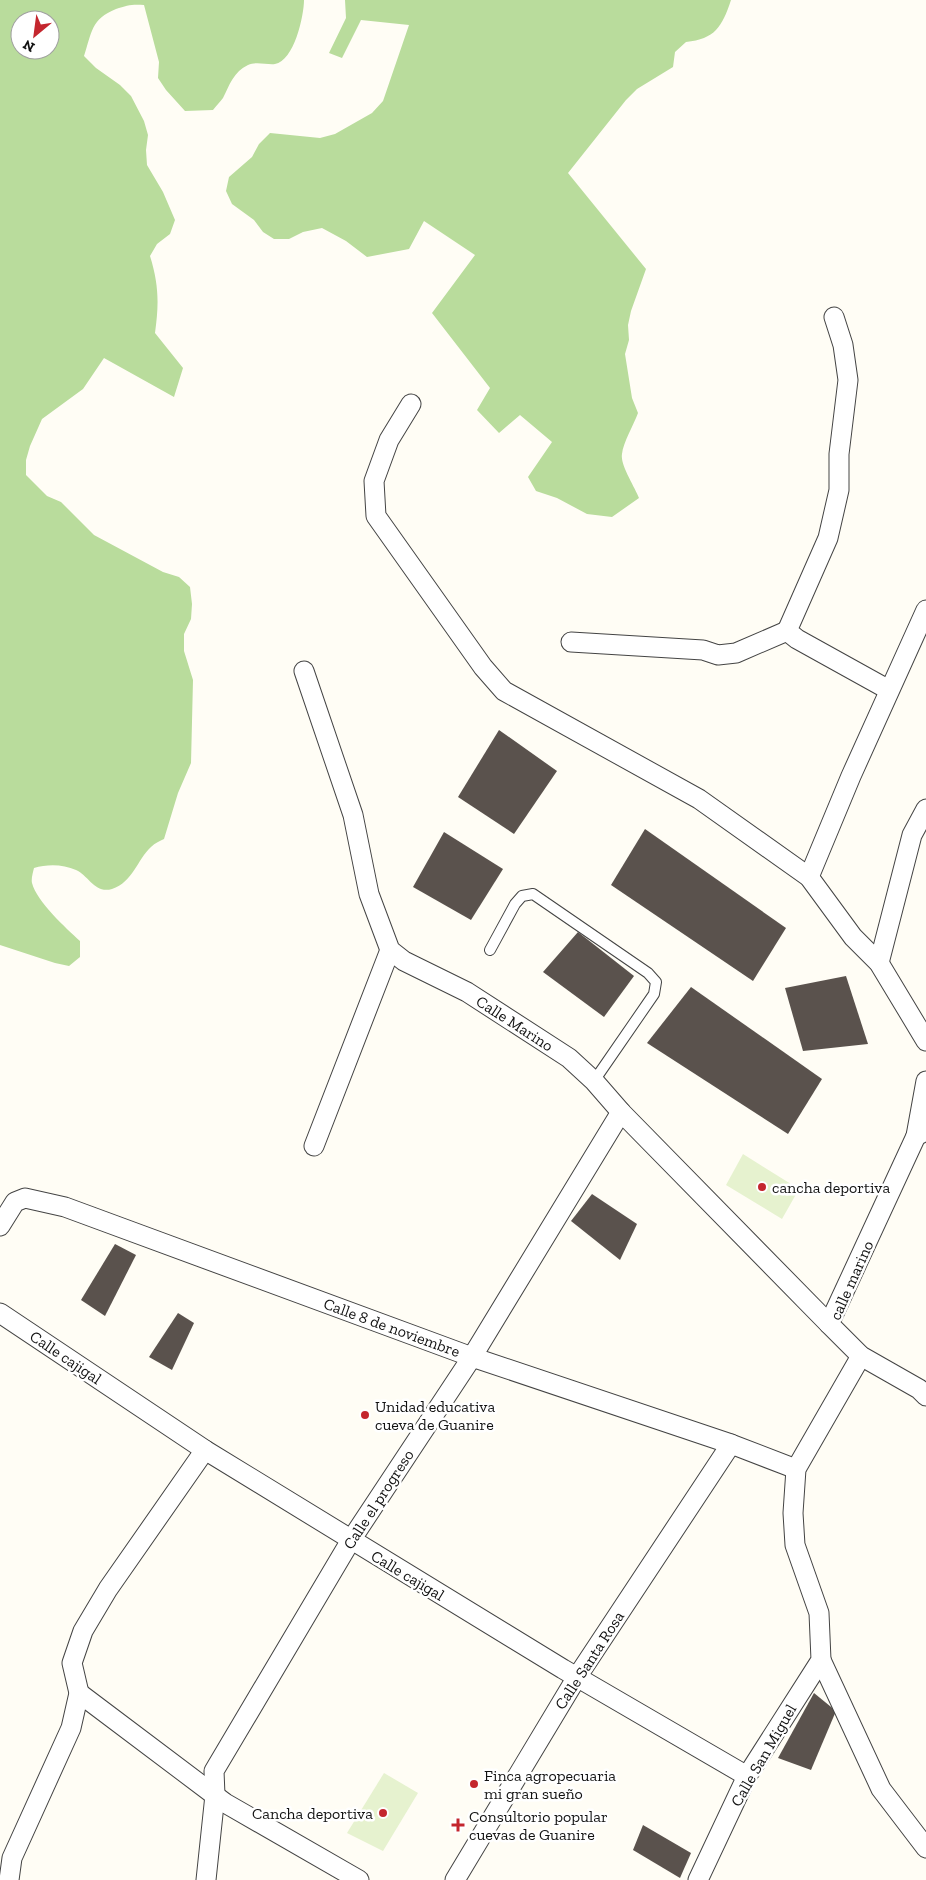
<svg xmlns="http://www.w3.org/2000/svg" width="926" height="1880" font-family="'Zilla Slab',serif">
  <style>
    .forest { fill: #b9dc9c; fill-rule: evenodd }
    .pitch { fill: #e6f2cf }
    .building { fill: #5a524d }
    .lines { fill: none; stroke-linecap: round; stroke-linejoin: round }
    .lane-casing { stroke: #444; stroke-width: 12 }
    .street-casing { stroke: #444; stroke-width: 21 }
    .lane { stroke: #fff; stroke-width: 10 }
    .street { stroke: #fff; stroke-width: 19 }
    .poi-dot { fill: #c4262e; stroke: #fff; stroke-width: 2 }
    .labels { text-anchor: middle; stroke-width: 5; stroke-linejoin: round; paint-order: stroke }
    .street-label { font-size: 16px; fill: #111; stroke: #fff }
    .poi-label { font-size: 16px; fill: #111; stroke: #fff; text-anchor: start }
  </style>
  <rect width="100%" height="100%" fill="#fffdf5"/>
  <g class="forest">
    <path d="M 0,0 L 304,0 C 304,16 294,61 275,64 C 267,65 256,61 248,65 C 234,71 229,86 223,98 C 220,102 216,106 213,110 L 185,111 L 166,90 L 158,78 L 159,62 L 144,5 C 133,4 127,5 116,9 C 91,19 92,32 84,56 L 96,68 L 120,85 L 131,96 L 144,121 L 148,135 L 146,150 L 147,165 L 163,192 L 175,220 L 170,234 L 157,244 L 150,256 C 159,285 159,304 155,333 L 183,368 L 174,397 L 104,358 L 83,389 L 42,419 L 30,446 L 26,460 L 26,475 L 47,496 L 61,502 L 94,535 L 163,572 L 179,577 L 190,587 L 192,604 L 191,619 L 184,634 L 184,651 L 193,680 L 191,763 L 178,793 L 164,839 C 160,841 155,843 151,847 C 137,860 133,882 112,889 C 95,894 89,876 76,870 C 63,864 47,864 34,868 C 33,872 31,879 32,883 C 37,902 66,928 80,941 L 80,957 L 69,966 L 55,963 L 0,945 ZM 20,20 L 50,20 L 50,50 L 20,50 Z"/>
    <path d="M 345,0 L 731,0 C 722,27 715,39 686,42 L 675,52 L 673,67 L 637,89 L 626,100 L 568,173 L 646,269 L 631,311 L 628,325 L 629,340 L 625,354 L 632,398 L 638,413 C 634,424 623,443 622,454 C 620,465 635,487 639,498 L 612,517 L 587,514 L 557,498 L 536,491 L 528,477 L 552,442 L 520,415 L 499,433 L 477,410 L 490,388 L 432,313 L 475,255 L 424,221 L 409,249 L 367,257 L 346,241 L 322,228 L 303,232 L 289,239 L 274,239 L 263,232 L 254,220 L 232,204 L 226,191 L 229,177 L 252,157 L 259,144 L 270,133 L 320,138 L 335,134 L 372,113 L 383,101 L 409,25 L 361,20 L 342,58 L 329,53 L 346,18 Z"/>
  </g>
  <g class="pitch">
    <polygon points="743,1154 799,1189 782,1219 726,1185"/>
    <polygon points="384,1773 418,1793 383,1851 347,1833"/>
  </g>
  <g class="building">
    <polygon points="499,730 557,771 514,834 458,797"/>
    <polygon points="645,829 786,928 753,981 611,885"/>
    <polygon points="444,832 503,869 471,920 413,887"/>
    <polygon points="578,932 634,976 604,1017 543,972"/>
    <polygon points="846,976 868,1044 803,1051 785,988"/>
    <polygon points="691,987 822,1079 788,1134 647,1043"/>
    <polygon points="592,1194 637,1224 620,1260 571,1221"/>
    <polygon points="115,1244 136,1255 105,1316 81,1300"/>
    <polygon points="178,1313 194,1323 172,1370 149,1357"/>
    <polygon points="814,1693 836,1711 811,1770 778,1758"/>
    <polygon points="643,1825 691,1853 680,1878 633,1850"/>
  </g>
  <g class="lines">
    <g class="lane-casing">
      <polyline id="lane" points="490,950 515,904 522,896 533,894 648,973 656,982 654,994 594,1081"/>
    </g>
    <g class="street-casing">
      <g id="street">
        <polyline points="834,317 843,345 848,380 839,454 839,490 828,538 787,631 797,639 889,690"/>
        <polyline points="411,404 389,440 374,481 376,516 483,667 504,691 699,799 809,877 853,937 879,963 926,1041"/>
        <polyline points="571,642 703,650 718,655 736,653 787,631"/>
        <polyline points="304,671 353,815 369,894 390,950 404,961 467,992 569,1058 594,1081 621,1112 829,1324"/>
        <polyline points="809,877 851,776 926,610"/>
        <polyline points="879,963 912,835 926,809"/>
        <polyline points="926,1131 916,1136 829,1324 861,1356 919,1389 926,1396"/>
        <polyline points="916,1136 926,1081"/>
        <polyline points="314,1146 390,950"/>
        <polyline points="0,1226 15,1202 25,1198 65,1207 472,1357 731,1444 796,1469"/>
        <polyline points="0,1313 205,1450 563,1669 747,1776"/>
        <polyline points="821,1660 881,1789 926,1848"/>
        <polyline points="79,1693 225,1803 359,1880"/>
        <polyline points="9,1880 12,1858 71,1728 79,1693 72,1663 83,1631 108,1589 205,1450"/>
        <polyline points="206,1880 215,1795 214,1771 351,1540 472,1357 621,1112"/>
        <polyline points="455,1880 577,1677 731,1444"/>
        <polyline points="698,1880 747,1776 821,1660 819,1613 795,1545 793,1513 796,1469 861,1356"/>
      </g>
    </g>
    <use href="#lane" class="lane"/>
    <use href="#street" class="street"/>
  </g>
  <g class="poi-dot">
    <circle cx="762" cy="1187" r="5"/>
    <circle cx="365" cy="1415" r="5"/>
    <circle cx="474" cy="1784" r="5"/>
    <circle cx="383" cy="1813" r="5"/>
    <path d="M455.5 1817.5h5v5h5v5h-5v5h-5v-5h-5v-5h5z"/>
  </g>
  <g class="labels">
    <g class="street-label">
      <text transform="translate(515 1023) rotate(33)" y="6">Calle Marino</text>
      <text transform="translate(851 1280) rotate(-66)" y="6">calle marino</text>
      <text transform="translate(392 1327) rotate(20)" y="6">Calle 8 de noviembre</text>
      <text transform="translate(66 1357) rotate(34)" y="6">Calle cajigal</text>
      <text transform="translate(378 1499) rotate(-57)" y="6">Calle el progreso</text>
      <text transform="translate(408 1575) rotate(31)" y="6">Calle cajigal</text>
      <text transform="translate(589 1660) rotate(-57)" y="6">Calle Santa Rosa</text>
      <text transform="translate(763 1755) rotate(-60)" y="6">Calle San Miguel</text>
    </g>
    <g class="poi-label">
      <text x="772" y="1193">cancha deportiva</text>
      <text x="375" y="1412">Unidad educativa<tspan x="375" dy="18">cueva de Guanire</tspan></text>
      <text x="484" y="1781">Finca agropecuaria<tspan x="484" dy="18">mi gran sueño</tspan></text>
      <text x="373" y="1819" text-anchor="end">Cancha deportiva</text>
      <text x="469" y="1822">Consultorio popular<tspan x="469" dy="18">cuevas de Guanire</tspan></text>
    </g>
  </g>
  <g transform="translate(35 35) rotate(209)"><circle r="24" fill="#ffffff" stroke="#a0a0a0"/>
  <path d="M0-4L9 19L0 12L-9 19Z" fill="#c4262e"/>
  <text y="-8" font-size="14" font-weight="bold" text-anchor="middle" fill="#111111">N</text>
  </g>
</svg>
